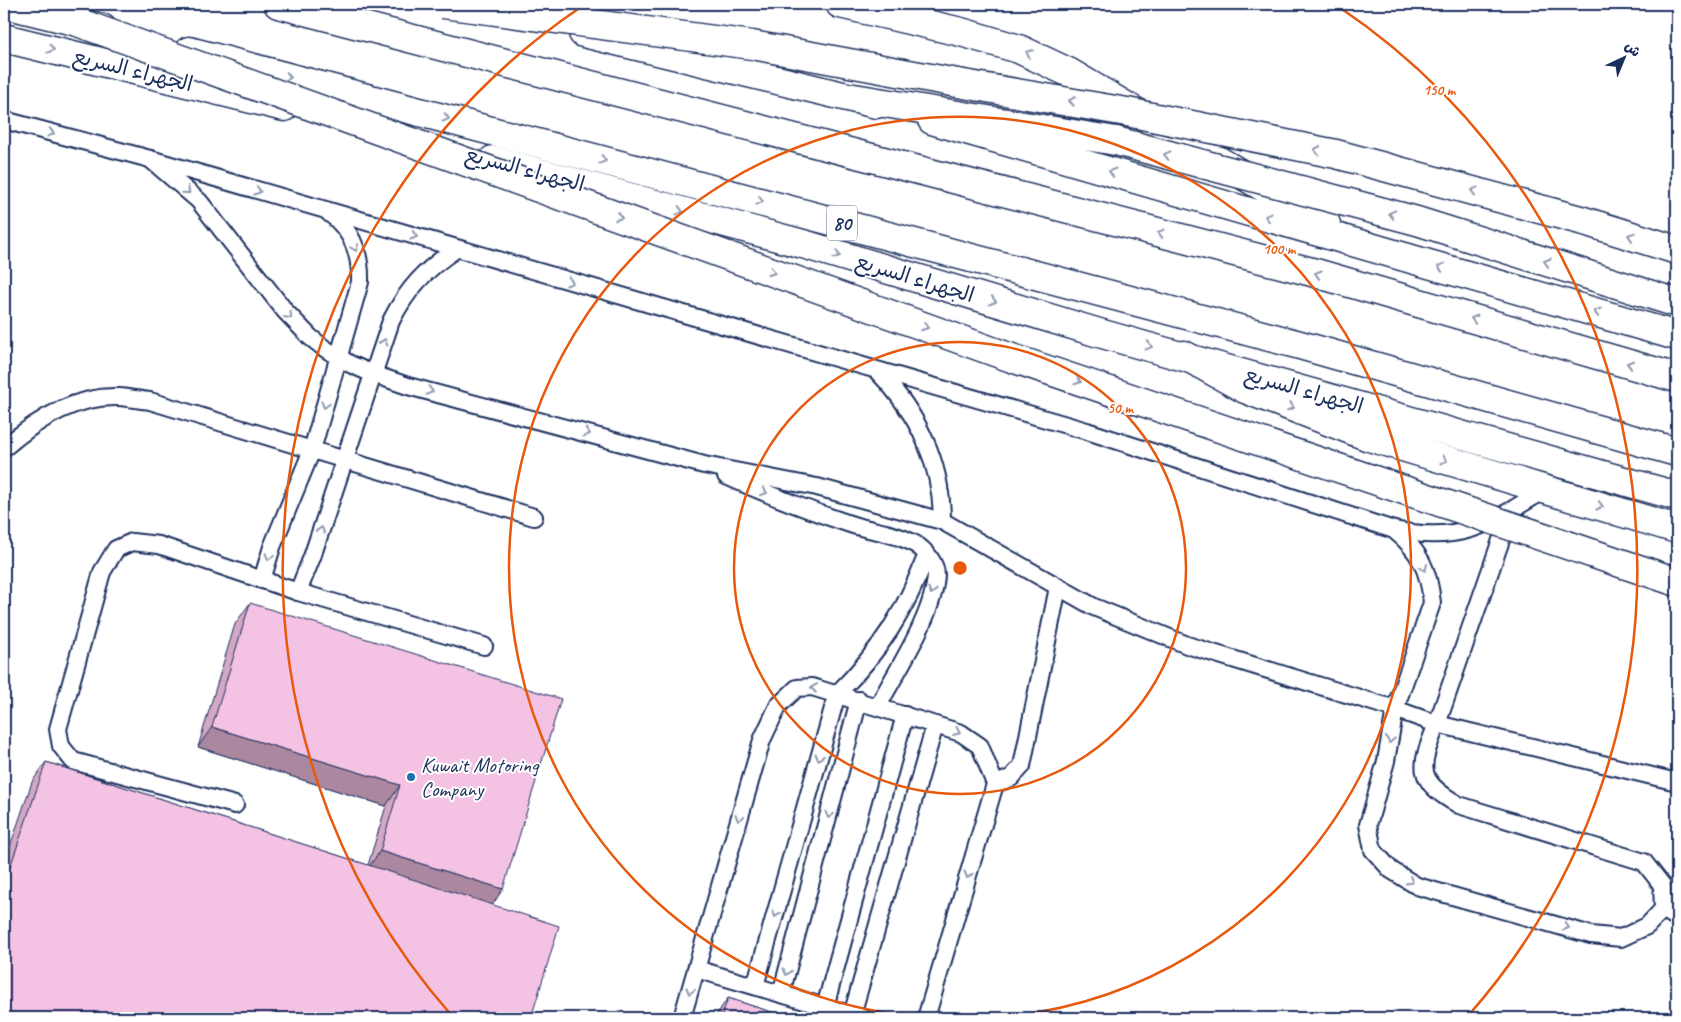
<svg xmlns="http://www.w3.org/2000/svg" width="1681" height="1022" font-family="Caveat,'Playpen Sans Arabic',sans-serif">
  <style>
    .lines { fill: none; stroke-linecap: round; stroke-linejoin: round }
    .service-casing { stroke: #1b2f5e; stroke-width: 20 }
    .primary-casing { stroke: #1b2f5e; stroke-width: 31 }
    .motorway-casing { stroke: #1b2f5e; stroke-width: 31 }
    .service { stroke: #fff; stroke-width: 16 }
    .primary { stroke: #fff; stroke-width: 28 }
    .motorway { stroke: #fff; stroke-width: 28 }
    .motorway-bridge-casing { stroke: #1b2f5e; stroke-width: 31; stroke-linecap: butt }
    .motorway-bridge { stroke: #fff; stroke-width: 28 }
    .wall { fill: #d2a8c4; stroke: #1b2f5e }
    .shaded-wall { fill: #ab88a0; stroke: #1b2f5e }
    .building { fill: #f4c3e4; stroke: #1b2f5e }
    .oneway { stroke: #8d97ae }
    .ring { fill: none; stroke: #e8590c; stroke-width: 2.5 }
    .poi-dot { fill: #1f6fb2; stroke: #fff; stroke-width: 2 }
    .labels { text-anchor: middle; stroke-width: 4; stroke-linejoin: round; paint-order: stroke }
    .shield { fill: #fff; stroke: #5f6d8e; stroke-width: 1 }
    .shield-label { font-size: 20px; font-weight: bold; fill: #1b2f5e }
    .street-label { font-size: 21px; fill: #1b2f5e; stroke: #fff }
    .poi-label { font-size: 21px; fill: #1b2f5e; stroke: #fff; text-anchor: start }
    .centre { fill: #e8590c; stroke: #fff; stroke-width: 2.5 }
    .ring-label { font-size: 15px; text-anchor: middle; font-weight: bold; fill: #e8590c; stroke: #fff; stroke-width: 4; stroke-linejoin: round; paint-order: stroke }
  </style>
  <rect width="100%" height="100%" fill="#fff"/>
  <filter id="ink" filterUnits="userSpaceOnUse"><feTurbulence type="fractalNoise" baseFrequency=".02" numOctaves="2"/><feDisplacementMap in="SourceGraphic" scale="10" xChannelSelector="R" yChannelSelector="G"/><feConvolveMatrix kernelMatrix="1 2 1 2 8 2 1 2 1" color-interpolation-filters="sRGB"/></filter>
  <g filter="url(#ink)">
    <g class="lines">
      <g class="service-casing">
        <g id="service">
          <path d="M 4,120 L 150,159 L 1087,431 L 1394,530 C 1461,544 1490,524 1544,490"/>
          <polyline points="150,159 199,201 285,311 310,337 324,348 350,364 373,374 408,386 704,465 817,487 942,521 1094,607 1187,645 1395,709 1437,724 1677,782"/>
          <path d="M 878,372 C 918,413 942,464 942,521"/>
          <path d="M 4,448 C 36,420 75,395 119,397 C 130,398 140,400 150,401 L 534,517"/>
          <path d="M 726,476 C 766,494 808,510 850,524 C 871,531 896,533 915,544 C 925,550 936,563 936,575 C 934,615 897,670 878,706"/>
          <path d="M 1394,530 C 1420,551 1429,570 1432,603 L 1395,709 L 1386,761 L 1368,825 L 1373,850 L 1391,870 L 1417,886 L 1591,935 L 1621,938 L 1647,926 L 1663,909 L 1662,885 L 1644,862 L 1459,805 C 1414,780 1420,766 1437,724 L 1509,517"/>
          <path d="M 262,580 L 272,547 L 312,450 L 360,282 C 361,254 352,230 329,213"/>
          <path d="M 298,592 L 312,557 L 391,321 C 407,289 426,269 456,249"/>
          <polyline points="995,784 1011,778 1022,766 1058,587"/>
          <polyline points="235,805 73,761 61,746 58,729 102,572 116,549 132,542 159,545 298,592 484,646"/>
          <polyline points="1663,909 1677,918"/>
          <polyline points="696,969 863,1018"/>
          <path d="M 755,986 L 837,694 C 881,650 905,612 927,554"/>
          <polyline points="781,994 859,700"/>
          <polyline points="825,1007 905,715"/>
          <polyline points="852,1015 935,725"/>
          <polyline points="682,1018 762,740 778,706 797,688 812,687 961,733 980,746 995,784 926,1018"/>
        </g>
      </g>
      <g class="primary-casing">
        <g id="primary">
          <polyline points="840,4 961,32 1019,49 1070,73 1326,224"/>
          <polyline points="583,33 876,104"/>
          <polyline points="4,38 284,107"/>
          <polyline points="932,120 1677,336"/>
          <polyline points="493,160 803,244 1099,333 1677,496"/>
        </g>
      </g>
      <g class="motorway-casing">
        <g id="motorway">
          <polyline points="4,4 102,28"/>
          <polyline points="278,4 1312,272 1677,378"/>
          <polyline points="189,51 1300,345 1677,452"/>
          <polyline points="854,98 1116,141"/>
          <polyline points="1184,355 1245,389 1369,437 1677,529"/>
        </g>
      </g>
      <use href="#service" class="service"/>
      <use href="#primary" class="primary"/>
      <use href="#motorway" class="motorway"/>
      <g class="motorway-bridge-casing">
        <g id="motorway-bridge">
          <polyline points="443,4 752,45 952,82 1127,112 1336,154 1584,221 1677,250"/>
          <polyline points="80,23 1006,356 1677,582"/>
          <polyline points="1116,141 1417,221 1677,303"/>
        </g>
      </g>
      <use href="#motorway-bridge" class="motorway-bridge"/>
    </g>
    <g class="wall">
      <polygon points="250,603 503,889 4,1018 4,864 32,782 46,762 368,865 386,806 198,747 235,624"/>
      <polygon points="728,998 790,1018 714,1018"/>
    </g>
    <g class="shaded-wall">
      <polygon points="212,727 400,785 386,806 198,747"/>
      <polygon points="380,851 503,889 489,910 366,871"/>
    </g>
    <g class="building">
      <polygon points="250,603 561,699 503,889 380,851 400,785 212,727"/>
      <polygon points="46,762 559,926 531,1018 4,1018 4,885"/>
      <polygon points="728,998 790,1018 721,1018"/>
    </g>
    <defs><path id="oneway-chevron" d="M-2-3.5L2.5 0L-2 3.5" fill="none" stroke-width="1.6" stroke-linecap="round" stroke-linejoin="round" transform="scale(1.25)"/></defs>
    <g class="oneway">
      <use href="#oneway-chevron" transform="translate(51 49) rotate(14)"/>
      <use href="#oneway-chevron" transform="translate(1029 53) rotate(-154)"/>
      <use href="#oneway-chevron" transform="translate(288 77) rotate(15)"/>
      <use href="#oneway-chevron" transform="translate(1072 101) rotate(-170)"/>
      <use href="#oneway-chevron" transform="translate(446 118) rotate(15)"/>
      <use href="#oneway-chevron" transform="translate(51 133) rotate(15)"/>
      <use href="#oneway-chevron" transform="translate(1317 150) rotate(-168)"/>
      <use href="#oneway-chevron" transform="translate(1167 155) rotate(-165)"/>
      <use href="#oneway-chevron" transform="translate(603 160) rotate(15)"/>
      <use href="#oneway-chevron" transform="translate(1112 172) rotate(-164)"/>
      <use href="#oneway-chevron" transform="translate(187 191) rotate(40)"/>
      <use href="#oneway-chevron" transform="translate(258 191) rotate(16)"/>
      <use href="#oneway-chevron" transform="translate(1474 191) rotate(-165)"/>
      <use href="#oneway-chevron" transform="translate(760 201) rotate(15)"/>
      <use href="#oneway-chevron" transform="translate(680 211) rotate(15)"/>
      <use href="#oneway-chevron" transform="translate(1392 214) rotate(-165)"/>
      <use href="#oneway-chevron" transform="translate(619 217) rotate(20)"/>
      <use href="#oneway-chevron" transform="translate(1268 217) rotate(-164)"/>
      <use href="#oneway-chevron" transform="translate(1161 233) rotate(-165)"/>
      <use href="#oneway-chevron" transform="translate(414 236) rotate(16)"/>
      <use href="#oneway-chevron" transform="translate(1631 236) rotate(-162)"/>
      <use href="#oneway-chevron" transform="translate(355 248) rotate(69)"/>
      <use href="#oneway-chevron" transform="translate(837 255) rotate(17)"/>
      <use href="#oneway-chevron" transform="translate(1547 262) rotate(-163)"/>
      <use href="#oneway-chevron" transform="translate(1441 267) rotate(-164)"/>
      <use href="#oneway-chevron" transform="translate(772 272) rotate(20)"/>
      <use href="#oneway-chevron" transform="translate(1318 274) rotate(-164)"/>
      <use href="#oneway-chevron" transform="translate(570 282) rotate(16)"/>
      <use href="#oneway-chevron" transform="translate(993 301) rotate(17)"/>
      <use href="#oneway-chevron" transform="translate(1597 312) rotate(-164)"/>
      <use href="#oneway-chevron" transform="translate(289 316) rotate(48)"/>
      <use href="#oneway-chevron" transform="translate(1474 319) rotate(-164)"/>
      <use href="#oneway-chevron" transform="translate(925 327) rotate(20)"/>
      <use href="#oneway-chevron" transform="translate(384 342) rotate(-71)"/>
      <use href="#oneway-chevron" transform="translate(1149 346) rotate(15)"/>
      <use href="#oneway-chevron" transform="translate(1630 364) rotate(-164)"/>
      <use href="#oneway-chevron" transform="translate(1078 381) rotate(19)"/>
      <use href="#oneway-chevron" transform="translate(430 391) rotate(14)"/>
      <use href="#oneway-chevron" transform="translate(325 405) rotate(106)"/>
      <use href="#oneway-chevron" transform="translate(1291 407) rotate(21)"/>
      <use href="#oneway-chevron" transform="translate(587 433) rotate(15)"/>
      <use href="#oneway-chevron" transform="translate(1444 460) rotate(17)"/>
      <use href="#oneway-chevron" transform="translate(764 492) rotate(21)"/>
      <use href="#oneway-chevron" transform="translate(1600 506) rotate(16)"/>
      <use href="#oneway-chevron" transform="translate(321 530) rotate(-73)"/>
      <use href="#oneway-chevron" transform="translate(269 557) rotate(108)"/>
      <use href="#oneway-chevron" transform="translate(1424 568) rotate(66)"/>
      <use href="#oneway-chevron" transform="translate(932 591) rotate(104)"/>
      <use href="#oneway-chevron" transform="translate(814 688) rotate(-172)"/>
      <use href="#oneway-chevron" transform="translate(957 732) rotate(23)"/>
      <use href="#oneway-chevron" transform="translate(1390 740) rotate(101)"/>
      <use href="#oneway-chevron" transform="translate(819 757) rotate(106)"/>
      <use href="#oneway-chevron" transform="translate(829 815) rotate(105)"/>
      <use href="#oneway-chevron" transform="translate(739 818) rotate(106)"/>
      <use href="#oneway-chevron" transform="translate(968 875) rotate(106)"/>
      <use href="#oneway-chevron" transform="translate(1410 881) rotate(30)"/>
      <use href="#oneway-chevron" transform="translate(776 914) rotate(106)"/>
      <use href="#oneway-chevron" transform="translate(1566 927) rotate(16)"/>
      <use href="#oneway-chevron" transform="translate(787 972) rotate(105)"/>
      <use href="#oneway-chevron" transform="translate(690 991) rotate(106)"/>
    </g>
  </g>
  <g class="ring">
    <circle cx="960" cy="568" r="226"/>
    <path d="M932 1018A451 451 0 1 1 988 1018"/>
    <path d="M453 1017A677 677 0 0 1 581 7M1339 7A677 677 0 0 1 1467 1017"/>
  </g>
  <circle class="poi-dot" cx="411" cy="777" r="5"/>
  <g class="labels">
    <rect class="shield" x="827" y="205.5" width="30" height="35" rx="4"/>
    <g class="shield-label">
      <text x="842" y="230">80</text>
    </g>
    <g class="street-label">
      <text transform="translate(133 70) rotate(14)" y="7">الجهراء السريع</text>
      <text transform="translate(525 169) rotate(15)" y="7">الجهراء السريع</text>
      <text transform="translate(915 278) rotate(17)" y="7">الجهراء السريع</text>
      <text transform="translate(1304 390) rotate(16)" y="7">الجهراء السريع</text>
    </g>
    <g class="poi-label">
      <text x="421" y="772">Kuwait Motoring<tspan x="421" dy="24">Company</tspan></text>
    </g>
  </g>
  <circle cx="960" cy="568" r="8" class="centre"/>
  <g class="ring-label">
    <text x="1439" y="95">150 m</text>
    <text x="1279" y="254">100 m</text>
    <text x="1120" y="413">50 m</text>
  </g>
  <rect width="1681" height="1022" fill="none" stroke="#fff" stroke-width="20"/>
  <rect x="10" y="10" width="1661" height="1002" fill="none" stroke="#1b2f5e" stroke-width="2" filter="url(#ink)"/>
  <g transform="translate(1624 58) rotate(44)" stroke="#ffffff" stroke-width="4" paint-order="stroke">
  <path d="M0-4L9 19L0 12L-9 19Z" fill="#1b2f5e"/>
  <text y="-8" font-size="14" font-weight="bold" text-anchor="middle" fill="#1b2f5e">ش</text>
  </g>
</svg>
